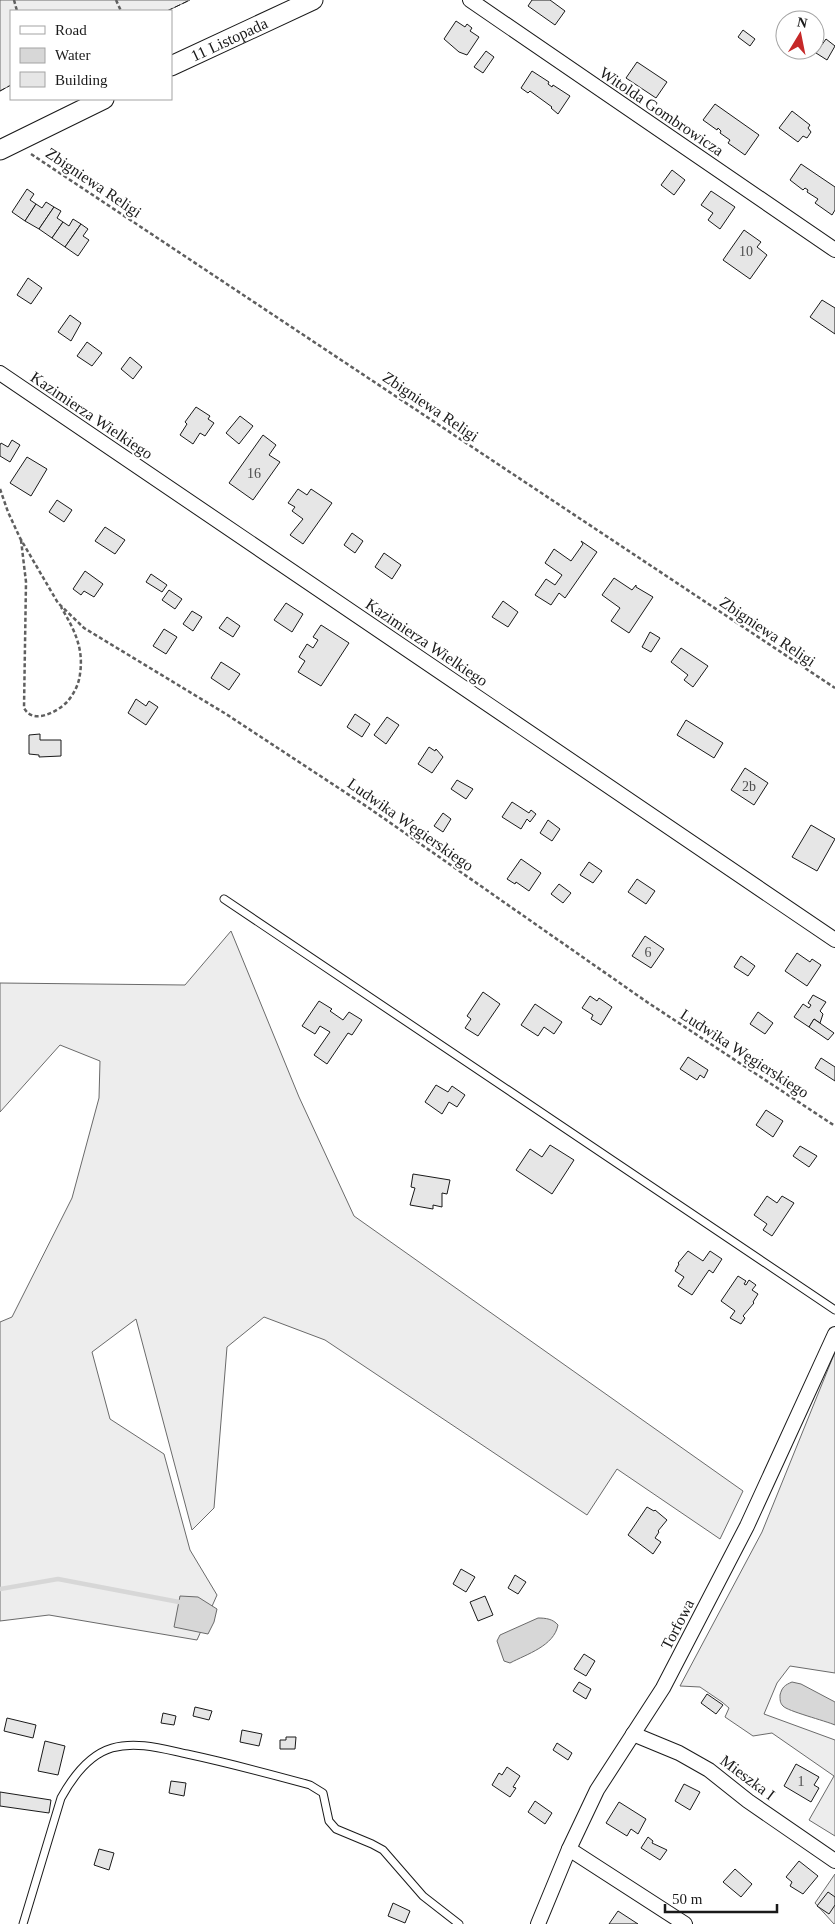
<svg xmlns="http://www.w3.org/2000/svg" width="835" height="1924" font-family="Georgia,serif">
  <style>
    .built { fill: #ededed; stroke: #6a6a6a }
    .water { fill: #d7d7d7; stroke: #6a6a6a }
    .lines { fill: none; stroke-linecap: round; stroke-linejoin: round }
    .stream { stroke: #d7d7d7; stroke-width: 4.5 }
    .building { fill: #e6e6e6; stroke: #1a1a1a }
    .lane-casing { stroke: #1a1a1a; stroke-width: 9 }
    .street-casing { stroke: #1a1a1a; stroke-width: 16 }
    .secondary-casing { stroke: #1a1a1a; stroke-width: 21 }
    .path { stroke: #5f5f5f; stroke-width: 2.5; stroke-dasharray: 4 2.5; stroke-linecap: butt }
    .lane { stroke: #fff; stroke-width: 7 }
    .street { stroke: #fff; stroke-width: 14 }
    .secondary { stroke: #fff; stroke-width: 19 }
    .fence { stroke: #1a1a1a; stroke-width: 1; stroke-dasharray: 6 2.5; stroke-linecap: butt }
    .labels { text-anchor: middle; stroke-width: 4; stroke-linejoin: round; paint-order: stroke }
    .number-label { font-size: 14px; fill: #4d4d4d }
    .street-label { font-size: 16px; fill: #1a1a1a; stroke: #fff }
  </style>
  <rect width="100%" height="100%" fill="#fff"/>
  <g class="built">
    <polygon points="0,0 190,0 167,11 11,11 11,85 0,91"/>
    <polygon points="231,931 299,1097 354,1216 743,1491 720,1539 617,1469 587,1515 325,1340 264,1317 227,1347 214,1508 192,1530 136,1319 92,1352 110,1419 164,1454 190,1550 217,1595 197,1640 49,1615 0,1621 0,1322 12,1317 72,1198 99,1098 100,1061 60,1045 0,1112 0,983 185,985"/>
    <polygon points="835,1352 835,1673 790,1666 777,1683 764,1714 835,1740 835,1836 809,1820 834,1776 772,1733 753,1736 725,1717 729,1708 722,1702 700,1687 680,1686 762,1532"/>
    <polygon points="835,1874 835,1924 834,1924 815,1903"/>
  </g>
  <g class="water">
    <polygon points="180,1596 198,1597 217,1609 214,1622 208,1634 174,1627"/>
    <path d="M 538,1618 C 546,1618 553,1619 558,1625 C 554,1646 527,1654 510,1663 L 504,1661 L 497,1641 L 500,1635 Z"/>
    <path d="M 792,1682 L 801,1684 L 835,1702 L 835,1725 C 826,1721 787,1711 783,1706 C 780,1703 780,1700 780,1695 C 782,1687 785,1685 792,1682 Z"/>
  </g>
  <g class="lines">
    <polyline class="stream" points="0,1589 58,1579 179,1602"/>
  </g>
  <g class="building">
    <polygon points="532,0 550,0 565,11 555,25 528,6"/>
    <polygon points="456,21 465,27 467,24 472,28 470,31 479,37 467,55 459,52 444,39"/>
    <polygon points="743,30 755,39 750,46 738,37"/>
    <polygon points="826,39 835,46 827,60 816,53"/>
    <polygon points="486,51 494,57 483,73 474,67"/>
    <polygon points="637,62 667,82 656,98 626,78"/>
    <polygon points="532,71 549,82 548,84 552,87 553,85 570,96 558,114 551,108 552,107 530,91 528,93 521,88"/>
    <polygon points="715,104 759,135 745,155 728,143 730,140 720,133 721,131 718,128 717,130 703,120"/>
    <polygon points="792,111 810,125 808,128 811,132 807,138 803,136 798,142 779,128"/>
    <polygon points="801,164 835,187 835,210 832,215 815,203 818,199 807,192 808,190 805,188 803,190 790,180"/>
    <polygon points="672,170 685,180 674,195 661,185"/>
    <polygon points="27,189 34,194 30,200 36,204 25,221 12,212"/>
    <polygon points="711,191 735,207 720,229 708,220 713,213 701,205"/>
    <polygon points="46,202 54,207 39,229 25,221 36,204 42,208"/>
    <polygon points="54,207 61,211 57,218 63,222 52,238 39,229"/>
    <polygon points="73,219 81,224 65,247 52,238 63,222 69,226"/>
    <polygon points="81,224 88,229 83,236 89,240 78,256 65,247"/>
    <polygon points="744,230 761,242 757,247 767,255 750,279 723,260"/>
    <polygon points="28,278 42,288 31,304 17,295"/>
    <polygon points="822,300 835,308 835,334 810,317"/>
    <polygon points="70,315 81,323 71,341 58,332"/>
    <polygon points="87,342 102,353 92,366 77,356"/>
    <polygon points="130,357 142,367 133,379 121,369"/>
    <polygon points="196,407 210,416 208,419 214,423 205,436 200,433 193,444 180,435 187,424 185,422"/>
    <polygon points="240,416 253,426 239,444 226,433"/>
    <polygon points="263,435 276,445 269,455 280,462 253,500 229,483"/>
    <polygon points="12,440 20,445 10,462 0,456 0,445 1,443 8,447"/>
    <polygon points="27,457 47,469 31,496 10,483"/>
    <polygon points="298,489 307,495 311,489 332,503 303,544 290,535 303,519 292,511 295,507 288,503"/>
    <polygon points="57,500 72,510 64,522 49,512"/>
    <polygon points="105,527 125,540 115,554 95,541"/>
    <polygon points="352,533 363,541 355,553 344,545"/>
    <polygon points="581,541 597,552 565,598 559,593 551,605 535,595 546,579 555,585 562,575 545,563 554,549 571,561 583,544"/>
    <polygon points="384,553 401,565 392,579 375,567"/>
    <polygon points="85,571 103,584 94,597 84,591 81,595 73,589"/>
    <polygon points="151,574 167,585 162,592 146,582"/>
    <polygon points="614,578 632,590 636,585 636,587 653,597 629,633 611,621 620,608 602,595"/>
    <polygon points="169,590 182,599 175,609 162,600"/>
    <polygon points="503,601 518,612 508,627 492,617"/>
    <polygon points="286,603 303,614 292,632 274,620"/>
    <polygon points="192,611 202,617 193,631 183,624"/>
    <polygon points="227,617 240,626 233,637 219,628"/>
    <polygon points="321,625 349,643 321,686 298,672 305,661 299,657 307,644 313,648 318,640 313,637"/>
    <polygon points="164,629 177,637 166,654 153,646"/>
    <polygon points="650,632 660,638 651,652 642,647"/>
    <polygon points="681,648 708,666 693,687 684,680 688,675 671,662"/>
    <polygon points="221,662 240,674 229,690 211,678"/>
    <polygon points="136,699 146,706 149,701 158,707 146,725 128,713"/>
    <polygon points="355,714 370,724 362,737 347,727"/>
    <polygon points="387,717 399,725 386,744 374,735"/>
    <polygon points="686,720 723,743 714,758 677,735"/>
    <polygon points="40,734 40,740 61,740 61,756 39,757 39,755 29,754 29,735"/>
    <polygon points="429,747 435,751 436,749 443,757 432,773 418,764"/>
    <polygon points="745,768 768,783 754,805 731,790"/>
    <polygon points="457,780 473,789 466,799 451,789"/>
    <polygon points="512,802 529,813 531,810 536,814 530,822 527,819 521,829 502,817"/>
    <polygon points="443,813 451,819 443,832 434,826"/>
    <polygon points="548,820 560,829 552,841 540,833"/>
    <polygon points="811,825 835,839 817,871 792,857"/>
    <polygon points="521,859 541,873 529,891 516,882 515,884 507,879"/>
    <polygon points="589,862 602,871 593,883 580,875"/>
    <polygon points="637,879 655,891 646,904 628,892"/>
    <polygon points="559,884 571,893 563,903 551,894"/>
    <polygon points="645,936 664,949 651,968 632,956"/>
    <polygon points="797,953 810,962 812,959 821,965 807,986 785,971"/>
    <polygon points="741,956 755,966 748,976 734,967"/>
    <polygon points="483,992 500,1004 478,1036 465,1028 471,1019 467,1016"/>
    <polygon points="813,995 826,1002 820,1011 823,1014 820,1023 814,1019 809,1027 794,1017 803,1004 809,1008 811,1005 808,1003"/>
    <polygon points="590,996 597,1001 599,998 612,1007 601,1025 591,1019 593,1015 582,1008"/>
    <polygon points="319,1001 332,1009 330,1011 343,1020 349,1012 362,1020 352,1035 348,1033 327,1064 314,1055 330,1032 320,1026 315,1034 302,1026"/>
    <polygon points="535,1004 562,1022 554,1034 544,1027 538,1036 521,1025"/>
    <polygon points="758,1012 773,1023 765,1034 750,1024"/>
    <polygon points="814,1019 834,1033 828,1040 809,1027"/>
    <polygon points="688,1057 708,1070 704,1078 700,1075 697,1080 680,1069"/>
    <polygon points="821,1058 835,1067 835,1081 815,1068"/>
    <polygon points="436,1085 448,1092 452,1086 465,1095 457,1107 449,1102 442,1114 425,1102"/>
    <polygon points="766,1110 783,1121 773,1137 756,1125"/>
    <polygon points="550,1145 574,1160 552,1194 516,1170 530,1149 542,1157"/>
    <polygon points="800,1146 817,1156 809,1167 793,1156"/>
    <polygon points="413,1174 450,1180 447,1194 442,1193 442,1207 433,1205 433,1209 410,1205 415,1188 411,1187"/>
    <polygon points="767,1196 777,1203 782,1196 794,1203 772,1236 763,1230 767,1224 754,1215"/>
    <polygon points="688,1251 703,1261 710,1251 722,1259 713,1273 709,1270 692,1295 678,1286 684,1277 675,1271 679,1264 678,1263"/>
    <polygon points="738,1276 746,1281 744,1284 746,1285 749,1280 756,1285 752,1290 758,1294 753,1302 754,1303 743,1316 745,1318 741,1324 730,1318 735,1311 721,1301"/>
    <polygon points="647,1507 654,1511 655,1510 667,1520 658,1531 659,1532 655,1538 661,1542 653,1554 628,1535"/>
    <polygon points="461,1569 475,1577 466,1592 453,1584"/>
    <polygon points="515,1575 526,1582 518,1594 508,1588"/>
    <polygon points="485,1596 493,1615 478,1621 470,1602"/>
    <polygon points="584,1654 595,1661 586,1676 574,1669"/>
    <polygon points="579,1682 591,1689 586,1699 573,1691"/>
    <polygon points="707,1694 723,1705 716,1714 701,1703"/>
    <polygon points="195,1707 212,1711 209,1720 193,1716"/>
    <polygon points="163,1713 176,1716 174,1725 161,1723"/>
    <polygon points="7,1718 36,1725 33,1738 4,1731"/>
    <polygon points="242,1730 262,1734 259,1746 240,1742"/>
    <polygon points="286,1737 296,1737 295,1749 280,1749 280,1740 286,1740"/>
    <polygon points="45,1741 65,1746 58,1775 38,1771"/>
    <polygon points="557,1743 572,1753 568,1760 553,1750"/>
    <polygon points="796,1764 819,1777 814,1785 819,1788 811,1802 784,1786"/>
    <polygon points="507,1767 520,1776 513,1787 516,1788 510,1797 492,1785 499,1773 502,1775"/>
    <polygon points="171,1781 186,1783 184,1796 169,1793"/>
    <polygon points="684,1784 700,1792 690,1810 675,1801"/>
    <polygon points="0,1792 51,1800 49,1813 0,1806"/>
    <polygon points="535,1801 552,1813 545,1824 528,1812"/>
    <polygon points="619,1802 646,1819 638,1834 631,1829 627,1836 606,1823"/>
    <polygon points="648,1837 653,1841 652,1843 667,1850 660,1860 641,1848"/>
    <polygon points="99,1849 114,1853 109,1870 94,1865"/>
    <polygon points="799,1861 818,1876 803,1894 790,1886 792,1882 786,1877"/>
    <polygon points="735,1869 752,1884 741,1897 723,1882"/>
    <polygon points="828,1892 835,1897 835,1905 829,1914 817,1906"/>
    <polygon points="393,1903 410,1911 405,1923 388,1916"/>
    <polygon points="618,1911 638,1924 609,1924"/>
  </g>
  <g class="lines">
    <g class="lane-casing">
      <g id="lane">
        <polyline points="224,899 835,1310"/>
        <path d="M 23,1924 L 61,1798 C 72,1778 88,1755 112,1748 C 137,1741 163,1749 187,1754 C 229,1763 270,1774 310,1785 L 323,1793 L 329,1821 L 336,1829 L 372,1844 L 383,1850 L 423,1896 L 459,1924"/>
      </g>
    </g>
    <g class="street-casing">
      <g id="street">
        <polyline points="470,0 835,250"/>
        <polyline points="0,373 835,940"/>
        <polyline points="633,1734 679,1753 709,1770 748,1801 835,1861"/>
        <polyline points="569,1849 685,1924"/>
        <polyline points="538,1924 569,1849 597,1790 663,1688 747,1526 835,1334"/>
      </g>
    </g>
    <g class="secondary-casing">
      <g id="secondary">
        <path id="s1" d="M 171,66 L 313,0"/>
        <polyline points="0,150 104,99"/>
      </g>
    </g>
    <g class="path">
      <polyline points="14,0 17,11"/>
      <polyline points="116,0 121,11"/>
      <polyline points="31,154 835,688"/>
      <polyline points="0,489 8,512 20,538 58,603 84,628 226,714 369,808 647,1002 835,1126"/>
      <path d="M 21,540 L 26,582 L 24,708 C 33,725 57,712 67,702 C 74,694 79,684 80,674 C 84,648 74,629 61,607"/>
    </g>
    <use href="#lane" class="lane"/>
    <use href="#street" class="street"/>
    <use href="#secondary" class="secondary"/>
    <g class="fence">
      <polyline points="167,11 190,0"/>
      <polyline points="0,91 11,85"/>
    </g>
  </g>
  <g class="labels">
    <g class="number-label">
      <text x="746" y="256">10</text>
      <text x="254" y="478">16</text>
      <text x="749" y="791">2b</text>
      <text x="648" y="957">6</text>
      <text x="801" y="1786">1</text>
    </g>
    <g class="street-label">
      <text dy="6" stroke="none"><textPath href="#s1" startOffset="64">11 Listopada</textPath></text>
      <text transform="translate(662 111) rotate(34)" y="6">Witolda Gombrowicza</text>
      <text transform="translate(94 182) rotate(34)" y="6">Zbigniewa Religi</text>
      <text transform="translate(431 406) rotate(34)" y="6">Zbigniewa Religi</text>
      <text transform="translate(92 415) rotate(34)" y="6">Kazimierza Wielkiego</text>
      <text transform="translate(768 631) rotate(34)" y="6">Zbigniewa Religi</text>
      <text transform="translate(427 642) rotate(34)" y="6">Kazimierza Wielkiego</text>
      <text transform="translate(411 824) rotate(35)" y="6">Ludwika Węgierskiego</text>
      <text transform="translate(745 1053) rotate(33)" y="6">Ludwika Węgierskiego</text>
      <text transform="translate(677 1624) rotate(-63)" y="6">Torfowa</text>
      <text transform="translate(748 1777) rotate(37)" y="6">Mieszka I</text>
    </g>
  </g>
  <rect x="10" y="10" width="162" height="90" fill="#ffffff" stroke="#a3a3a3"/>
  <rect x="20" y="26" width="25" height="8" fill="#ffffff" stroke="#a3a3a3"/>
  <text x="55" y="35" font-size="15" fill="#1a1a1a">Road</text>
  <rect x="20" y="48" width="25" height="15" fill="#d7d7d7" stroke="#a3a3a3"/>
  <text x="55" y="60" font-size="15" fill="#1a1a1a">Water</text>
  <rect x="20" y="72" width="25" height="15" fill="#e6e6e6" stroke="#a3a3a3"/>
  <text x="55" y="85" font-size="15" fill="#1a1a1a">Building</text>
  <g transform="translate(800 35) rotate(10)"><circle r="24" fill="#ffffff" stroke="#a3a3a3"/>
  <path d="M0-4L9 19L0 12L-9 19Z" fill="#c62828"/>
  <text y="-8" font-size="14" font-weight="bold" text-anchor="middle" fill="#1a1a1a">N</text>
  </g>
  <path d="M665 1904v8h112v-8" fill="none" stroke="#1a1a1a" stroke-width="2.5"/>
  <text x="672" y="1904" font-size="15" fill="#1a1a1a" stroke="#ffffff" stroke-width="4" paint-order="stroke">50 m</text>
</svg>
